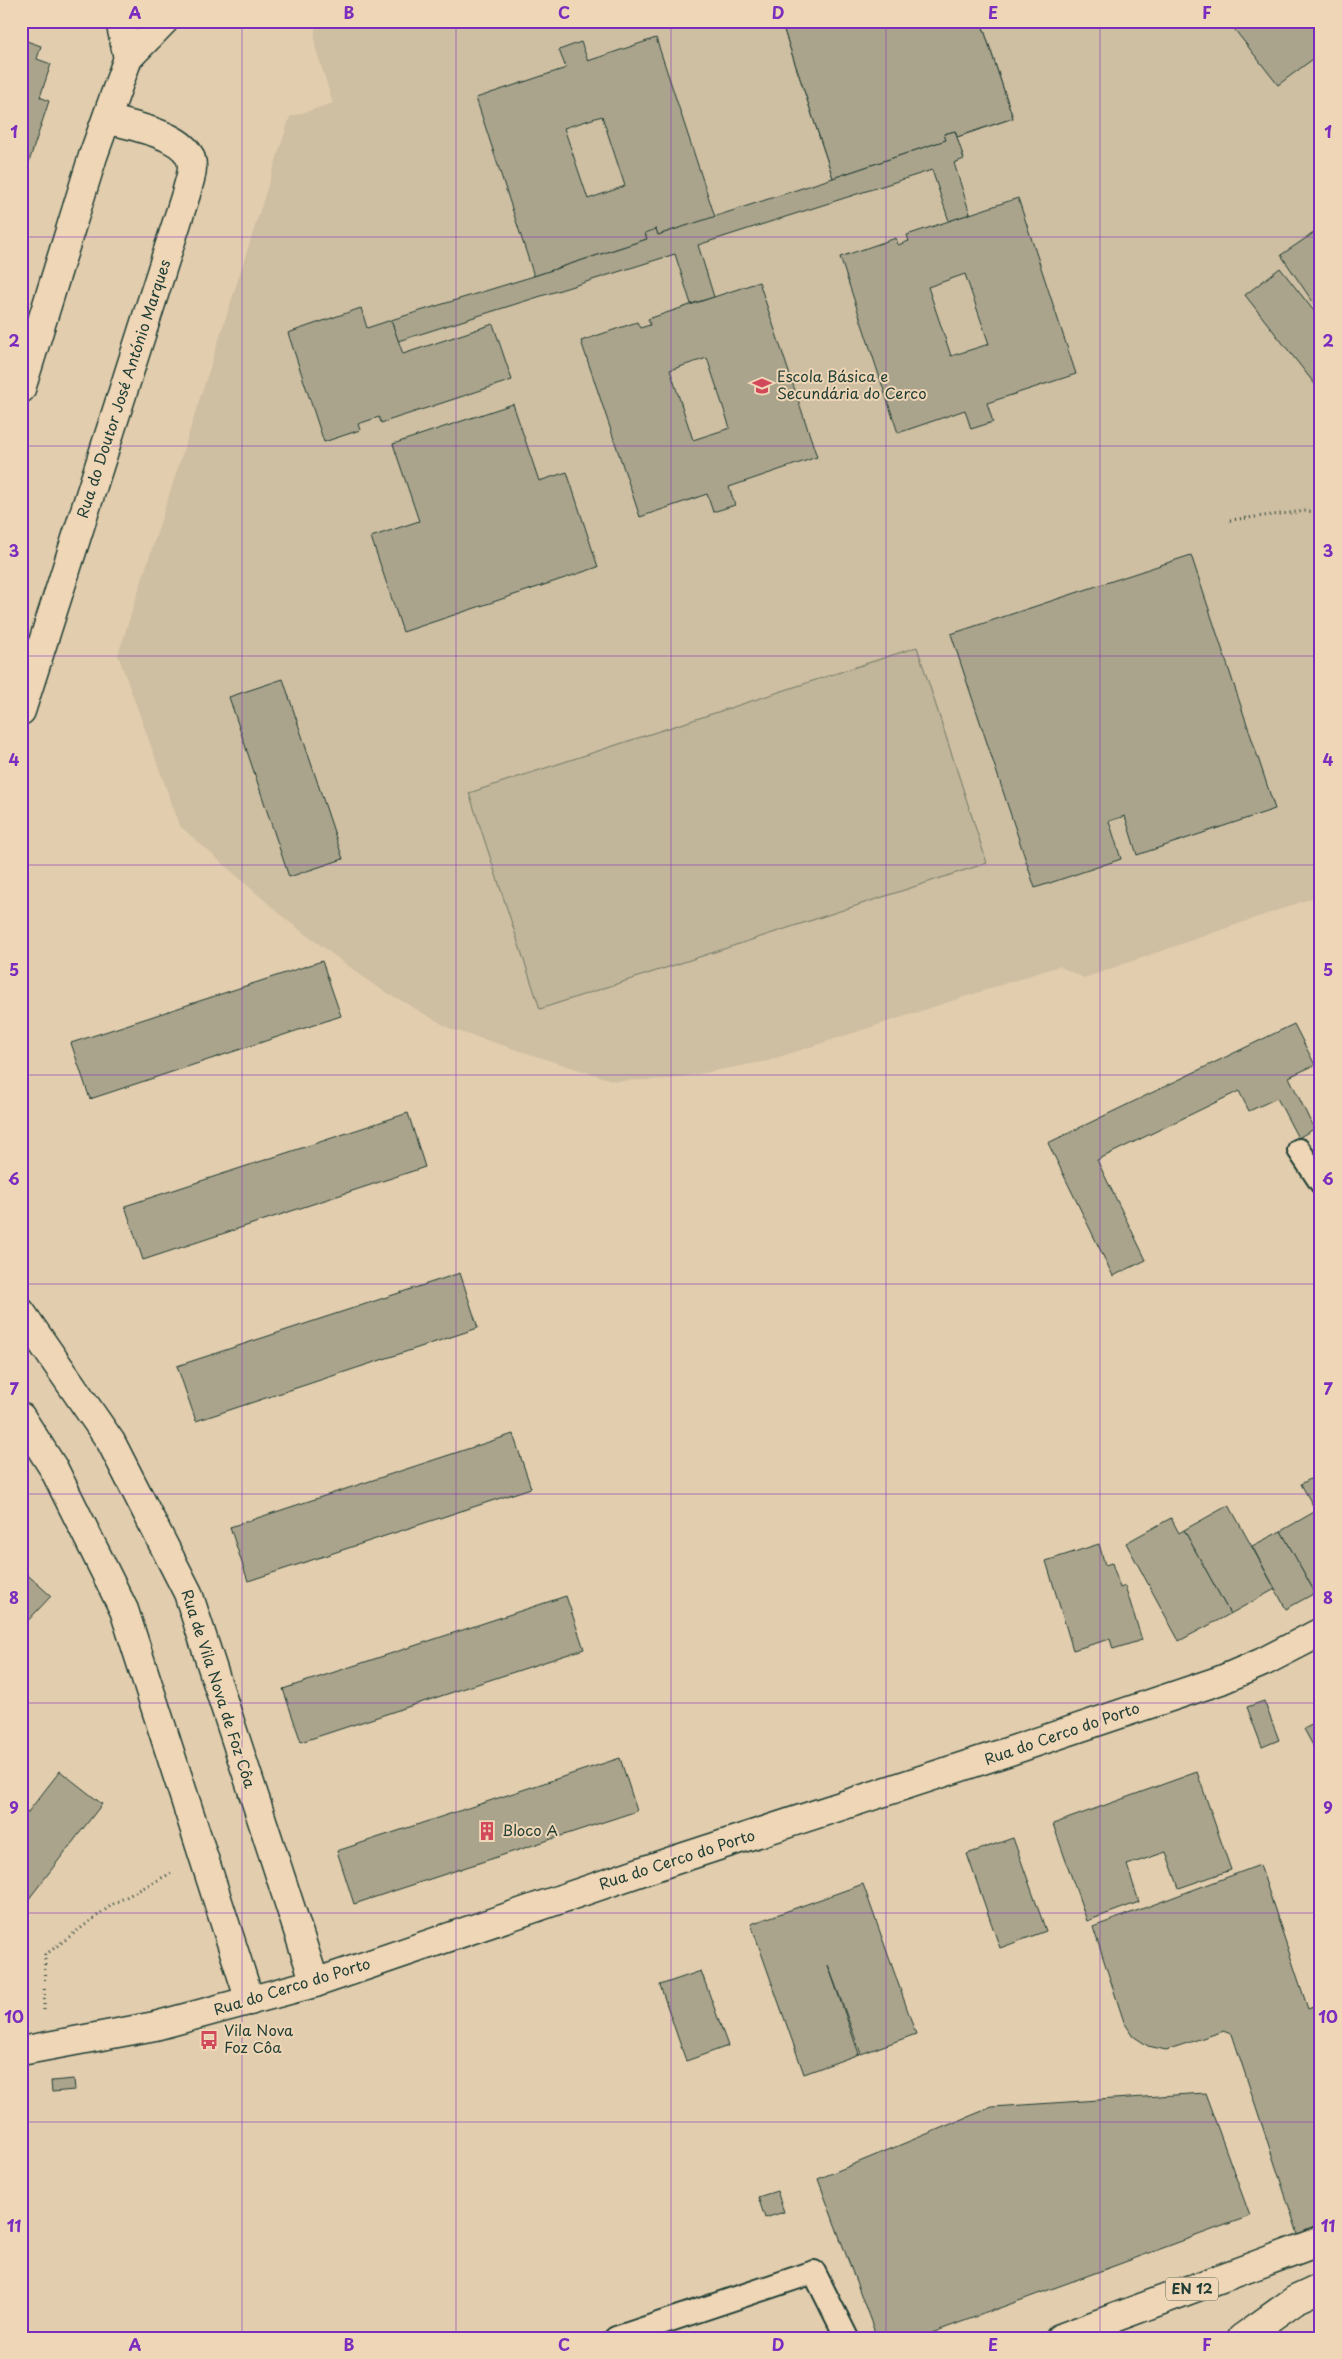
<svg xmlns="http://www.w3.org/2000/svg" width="1342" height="2359" font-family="'Playpen Sans',sans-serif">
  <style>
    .built { fill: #cebea2 }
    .green { fill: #c1b59a; stroke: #707967 }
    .building { fill: #aba48c; stroke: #1f3d34; fill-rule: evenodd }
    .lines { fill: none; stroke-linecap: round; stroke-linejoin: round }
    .lane-casing { stroke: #1f3d34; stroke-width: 26 }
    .street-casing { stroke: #1f3d34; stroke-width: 31 }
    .primary-casing { stroke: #1f3d34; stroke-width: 31 }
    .path { stroke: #1f3d34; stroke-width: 3; stroke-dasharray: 1 4; stroke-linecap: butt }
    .lane { stroke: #eed6b6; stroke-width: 22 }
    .street { stroke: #eed6b6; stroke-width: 28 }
    .primary { stroke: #eed6b6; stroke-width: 28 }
    .grid { fill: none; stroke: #7b2cbf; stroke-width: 1; stroke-opacity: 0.55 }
    .labels { text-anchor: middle; stroke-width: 4; stroke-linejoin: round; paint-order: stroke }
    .shield { fill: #eed6b6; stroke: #5d6b5b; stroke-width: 1 }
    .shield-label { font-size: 14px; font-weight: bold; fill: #1f3d34 }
    .poi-label { font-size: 15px; fill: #1f3d34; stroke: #eed6b6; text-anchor: start }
    .street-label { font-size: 15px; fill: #1f3d34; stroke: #eed6b6 }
    .neatline { fill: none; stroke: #7b2cbf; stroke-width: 2 }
    .grid-label { font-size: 16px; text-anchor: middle; font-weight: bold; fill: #7b2cbf }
  </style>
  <rect width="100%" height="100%" fill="#e2cdae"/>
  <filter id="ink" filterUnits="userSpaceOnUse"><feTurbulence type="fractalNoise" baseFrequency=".02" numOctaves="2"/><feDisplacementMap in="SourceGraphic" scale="10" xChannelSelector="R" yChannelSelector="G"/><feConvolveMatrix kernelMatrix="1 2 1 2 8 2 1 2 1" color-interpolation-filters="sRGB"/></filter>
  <g filter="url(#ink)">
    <polygon class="built" points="322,21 1321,21 1321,895 1084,978 1059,966 767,1061 671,1079 615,1081 451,1029 374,985 288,921 180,826 118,655 290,117 333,103 315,46 315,29"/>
    <polygon class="green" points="917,647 987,863 540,1009 469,793"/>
    <g class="building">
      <polygon points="781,21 889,21 863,30 886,100 924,88 902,21 981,21 1013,118 957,137 955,131 944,134 946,140 833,178"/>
      <polygon points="781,21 981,21 1013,118 957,137 955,131 944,134 946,140 833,178"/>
      <polygon points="1228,21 1321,21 1321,53 1278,85"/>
      <path d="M 656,38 L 715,217 L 658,235 L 656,229 L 645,233 L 647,239 L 534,276 L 476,98 L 566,68 L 559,50 L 581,42 L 588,61 ZM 602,116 L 625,186 L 588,199 L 564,128 Z"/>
      <polygon points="21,39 41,46 37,59 51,64 40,97 49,101 21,186"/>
      <polygon points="955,131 964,159 954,163 970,214 949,221 932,170 698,245 714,297 691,304 675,254 398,341 391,320 534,276 647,239 645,233 656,229 658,235 833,178 946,140 944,134"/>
      <path d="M 1018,198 L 1076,374 L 987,403 L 993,422 L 971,429 L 965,410 L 898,433 L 840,257 L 896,238 L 898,245 L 909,241 L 907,235 ZM 965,274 L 989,344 L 951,356 L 928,287 Z"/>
      <polygon points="1321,228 1321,314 1281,255"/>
      <polygon points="1280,268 1321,320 1321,392 1245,295"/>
      <path d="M 759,282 L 817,457 L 729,487 L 735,505 L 713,512 L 707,494 L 640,517 L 581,341 L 637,322 L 640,328 L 650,325 L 648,319 ZM 707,358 L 730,428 L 693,440 L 670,370 Z"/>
      <polygon points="361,308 367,328 391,320 403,354 493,324 512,380 381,423 379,417 358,424 360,430 324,442 288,333"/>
      <polygon points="513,404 539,481 567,472 598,567 403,632 371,537 419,521 393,444"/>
      <polygon points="1191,555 1275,809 1137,855 1125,816 1109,821 1121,859 1035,888 951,634"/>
      <polygon points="283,679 343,859 289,877 229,697"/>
      <polygon points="322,961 341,1016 90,1099 71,1043"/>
      <polygon points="1294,1024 1315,1065 1289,1077 1314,1129 1298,1138 1277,1098 1249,1111 1239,1091 1097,1160 1146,1260 1113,1276 1048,1143"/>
      <polygon points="408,1113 425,1167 143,1260 125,1206"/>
      <polygon points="1321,1132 1321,1142 1316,1134"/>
      <polygon points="460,1273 478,1328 196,1421 177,1366"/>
      <polygon points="513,1434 531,1488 248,1581 230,1527"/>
      <polygon points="1321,1473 1321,1520 1301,1484"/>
      <polygon points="1229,1505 1275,1589 1230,1614 1184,1530"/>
      <polygon points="1316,1511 1321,1520 1321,1590 1315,1593 1281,1531"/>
      <polygon points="1171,1518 1179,1533 1184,1530 1230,1614 1179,1641 1126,1543"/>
      <polygon points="1281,1531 1315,1593 1286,1609 1252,1546"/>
      <polygon points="1099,1544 1105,1565 1112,1563 1120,1588 1125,1586 1142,1640 1113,1649 1110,1639 1073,1650 1046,1561"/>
      <polygon points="21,1569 51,1596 21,1628"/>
      <polygon points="566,1596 584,1649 301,1742 283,1689"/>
      <polygon points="1264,1701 1279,1740 1262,1747 1247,1707"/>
      <polygon points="1321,1720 1321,1760 1304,1729"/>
      <polygon points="620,1758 637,1811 354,1904 337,1851"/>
      <polygon points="60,1771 102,1804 21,1909 21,1821"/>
      <polygon points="1197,1772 1231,1870 1179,1888 1166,1852 1127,1865 1139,1902 1087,1921 1053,1824"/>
      <polygon points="1013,1838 1046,1931 1000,1948 967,1854"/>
      <polygon points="1260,1865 1308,2009 1321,2004 1321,2224 1298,2234 1232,2034 1224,2031 1166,2050 1148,2046 1133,2036 1124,2022 1093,1927"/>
      <polygon points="863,1884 916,2034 861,2054 828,1965 859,2054 804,2074 751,1924"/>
      <polygon points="701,1971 728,2046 686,2061 660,1985"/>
      <polygon points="74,2079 75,2090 52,2092 51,2081"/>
      <polygon points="1205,2093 1250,2216 918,2338 877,2338 818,2179 992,2107"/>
      <polygon points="777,2191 784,2212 765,2218 758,2197"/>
    </g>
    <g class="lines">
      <g class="lane-casing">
        <g id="lane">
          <polyline points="1299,1150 1321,1183"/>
          <polyline points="616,2338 814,2272 847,2338"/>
        </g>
      </g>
      <g class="street-casing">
        <g id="street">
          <polyline points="120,21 128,58"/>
          <polyline points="21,389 93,156 128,58 164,21"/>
          <path d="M 21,711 L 186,194 C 188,185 192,176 192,167 C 193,135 132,127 108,119"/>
          <polyline points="21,1312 111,1442 188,1593 315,1983"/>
          <polyline points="21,1417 54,1469 124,1610 250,2001"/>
          <polyline points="21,2051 155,2026 315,1983 672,1861 1010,1751 1221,1680 1263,1662 1321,1632"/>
        </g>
      </g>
      <g class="primary-casing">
        <g id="primary">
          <polyline points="1060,2338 1321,2241"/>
          <polyline points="1242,2338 1295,2300 1321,2288"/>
        </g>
      </g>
      <g class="path">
        <polyline points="1230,520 1306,511 1321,513"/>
        <polyline points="44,2010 45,1955 113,1904 171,1873"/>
      </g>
      <use href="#lane" class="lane"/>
      <use href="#street" class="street"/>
      <use href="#primary" class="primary"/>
    </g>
  </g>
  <path class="grid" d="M 242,21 L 242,2338M 456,21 L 456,2338M 671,21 L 671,2338M 886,21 L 886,2338M 1100,21 L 1100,2338M 21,237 L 1321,237M 21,446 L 1321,446M 21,656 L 1321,656M 21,865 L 1321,865M 21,1075 L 1321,1075M 21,1284 L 1321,1284M 21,1494 L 1321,1494M 21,1703 L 1321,1703M 21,1913 L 1321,1913M 21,2122 L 1321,2122"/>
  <defs>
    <g id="school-bare" transform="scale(1.5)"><path d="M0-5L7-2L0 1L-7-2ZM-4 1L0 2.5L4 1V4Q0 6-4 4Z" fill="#d1495b" stroke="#eed6b6" stroke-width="2.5" paint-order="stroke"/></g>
    <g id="building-bare" transform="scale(1.5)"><path d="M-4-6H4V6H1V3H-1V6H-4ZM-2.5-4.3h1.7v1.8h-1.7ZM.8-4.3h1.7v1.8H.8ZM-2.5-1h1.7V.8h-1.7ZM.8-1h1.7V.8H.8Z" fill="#d1495b" stroke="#eed6b6" stroke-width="2.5" paint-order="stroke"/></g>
    <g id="bus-bare" transform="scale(1.5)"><path d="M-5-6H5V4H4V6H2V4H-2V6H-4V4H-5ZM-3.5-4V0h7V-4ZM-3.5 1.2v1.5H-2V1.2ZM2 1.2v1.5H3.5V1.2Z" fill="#d1495b" stroke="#eed6b6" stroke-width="2.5" paint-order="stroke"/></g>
  </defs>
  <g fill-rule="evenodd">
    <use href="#school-bare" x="762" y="386"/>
    <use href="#building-bare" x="487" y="1831"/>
    <use href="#bus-bare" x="209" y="2040"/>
  </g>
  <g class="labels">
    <rect class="shield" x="1166" y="2277.5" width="52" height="23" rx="4"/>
    <g class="shield-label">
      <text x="1192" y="2294">EN 12</text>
    </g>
    <g class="poi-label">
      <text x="777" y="382">Escola Básica e<tspan x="777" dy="17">Secundária do Cerco</tspan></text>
      <text x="502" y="1836">Bloco A</text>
      <text x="224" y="2036">Vila Nova<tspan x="224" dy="17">Foz Côa</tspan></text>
    </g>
    <g class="street-label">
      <text transform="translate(124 389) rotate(-72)" y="5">Rua do Doutor José António Marques</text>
      <text transform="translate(218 1689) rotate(72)" y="5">Rua de Vila Nova de Foz Côa</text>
      <text transform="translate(1062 1734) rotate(-19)" y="5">Rua do Cerco do Porto</text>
      <text transform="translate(677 1860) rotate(-18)" y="5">Rua do Cerco do Porto</text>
      <text transform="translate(292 1987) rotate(-17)" y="5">Rua do Cerco do Porto</text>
    </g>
  </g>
  <rect width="1342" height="2359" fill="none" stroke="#eed6b6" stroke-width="55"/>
  <rect x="28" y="28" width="1286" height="2304" class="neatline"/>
  <g class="grid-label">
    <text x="135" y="19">A</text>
    <text x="349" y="19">B</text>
    <text x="564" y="19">C</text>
    <text x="778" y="19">D</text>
    <text x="993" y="19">E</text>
    <text x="1207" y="19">F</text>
    <text x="14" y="138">1</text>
    <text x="1328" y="138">1</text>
    <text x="14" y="347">2</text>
    <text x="1328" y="347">2</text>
    <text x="14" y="557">3</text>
    <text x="1328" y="557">3</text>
    <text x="14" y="766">4</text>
    <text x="1328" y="766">4</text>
    <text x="14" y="976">5</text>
    <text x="1328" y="976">5</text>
    <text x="14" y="1185">6</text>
    <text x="1328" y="1185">6</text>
    <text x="14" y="1395">7</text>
    <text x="1328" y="1395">7</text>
    <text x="14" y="1604">8</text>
    <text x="1328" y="1604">8</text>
    <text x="14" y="1814">9</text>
    <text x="1328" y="1814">9</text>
    <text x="14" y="2023">10</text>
    <text x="1328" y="2023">10</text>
    <text x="14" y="2232">11</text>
    <text x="1328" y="2232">11</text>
    <text x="135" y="2351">A</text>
    <text x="349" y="2351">B</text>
    <text x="564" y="2351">C</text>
    <text x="778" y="2351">D</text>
    <text x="993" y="2351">E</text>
    <text x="1207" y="2351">F</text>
  </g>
</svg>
